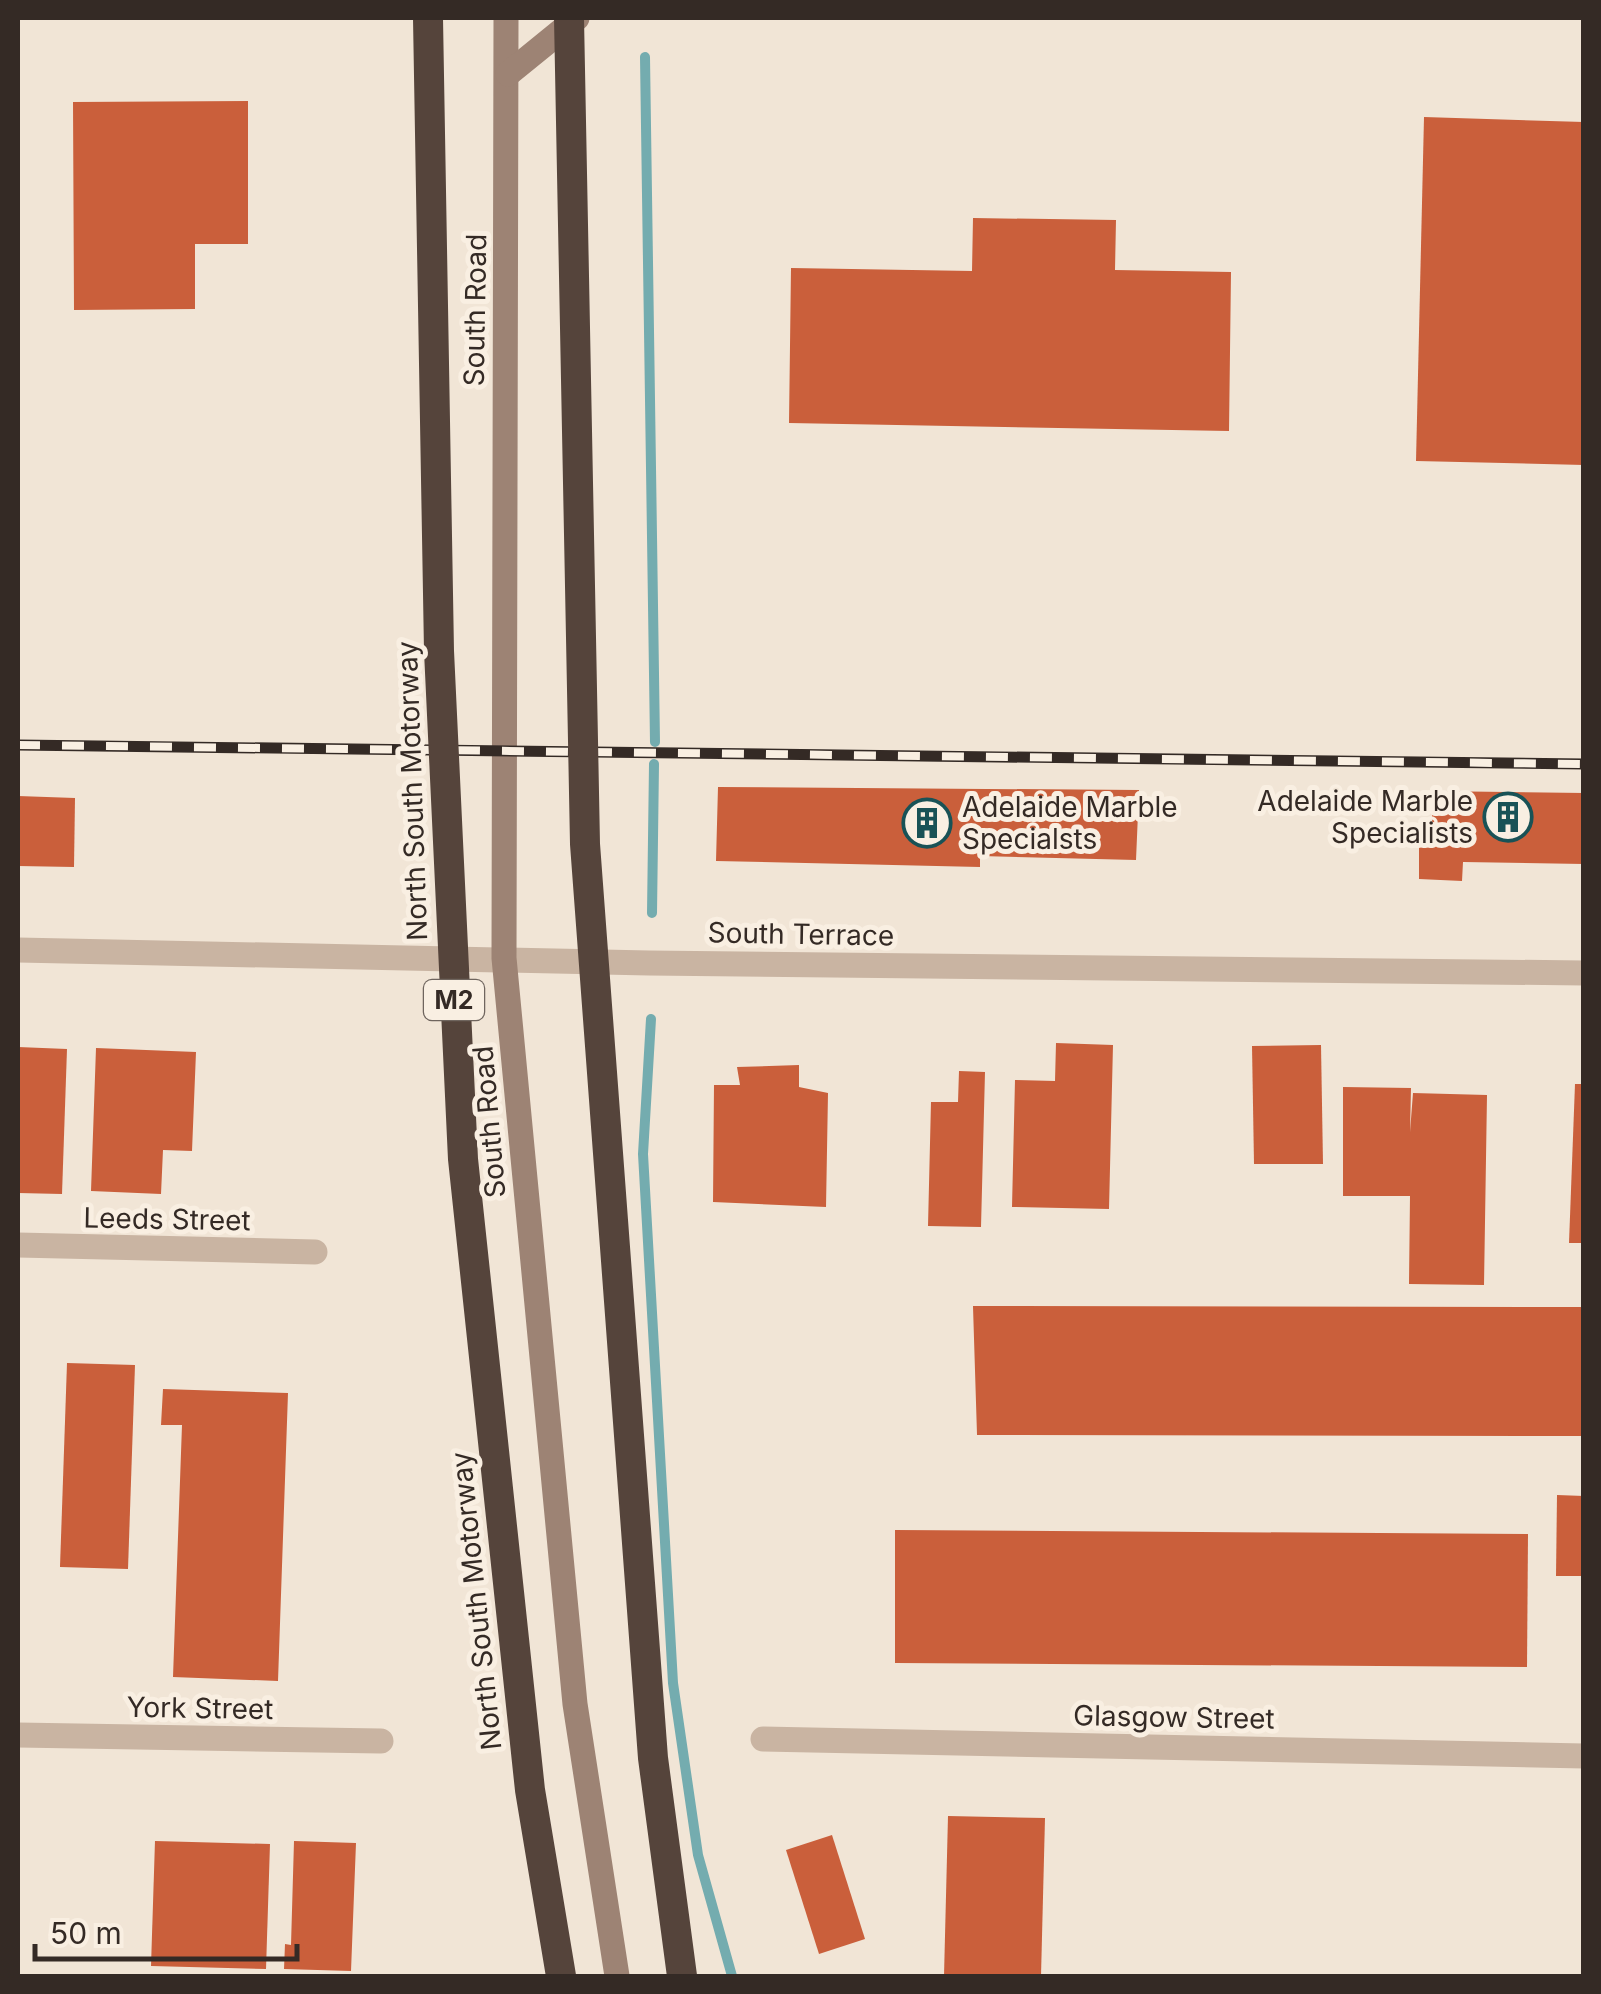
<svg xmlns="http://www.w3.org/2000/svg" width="1601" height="1994" font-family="Inter,sans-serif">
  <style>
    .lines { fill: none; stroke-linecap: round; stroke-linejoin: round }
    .stream { stroke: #74acaf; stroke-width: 10 }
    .building { fill: #ca5f3b }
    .street { stroke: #c9b4a2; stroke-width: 25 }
    .secondary { stroke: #9d8374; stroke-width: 25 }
    .rail-casing { stroke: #342a25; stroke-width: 11 }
    .rail { stroke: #f9efe2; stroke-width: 8; stroke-dasharray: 22; stroke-linecap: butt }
    .highway-bridge { stroke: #55443b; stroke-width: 30 }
    .labels { text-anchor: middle; stroke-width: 10; stroke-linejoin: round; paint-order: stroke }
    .shield { fill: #f9efe2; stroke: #6f655e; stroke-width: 2.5 }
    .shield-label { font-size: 25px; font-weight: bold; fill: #342a25 }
    .street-label { font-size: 28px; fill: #342a25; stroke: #f9efe2 }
    .poi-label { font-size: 28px; fill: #342a25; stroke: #f9efe2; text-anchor: end }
  </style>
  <rect width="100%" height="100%" fill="#f1e5d6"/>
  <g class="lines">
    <g class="stream">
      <polyline points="645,57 655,742"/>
      <polyline points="652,913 654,764"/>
      <polyline points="651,1019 643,1154 673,1683 698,1855 732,1976"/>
    </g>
  </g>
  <g class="building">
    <polygon points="248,101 248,244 195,244 195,309 74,310 73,102"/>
    <polygon points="1424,117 1584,122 1584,465 1416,461"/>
    <polygon points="973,218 1116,220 1115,270 1231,272 1229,431 789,423 791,268 972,271"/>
    <polygon points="718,787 1139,790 1136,860 980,856 980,867 716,861"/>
    <polygon points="1431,791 1584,793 1584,864 1463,862 1462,881 1419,879 1419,842 1433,840"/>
    <polygon points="18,796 75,798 74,867 18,866"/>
    <polygon points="1056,1043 1113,1045 1109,1209 1012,1207 1015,1080 1055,1081"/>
    <polygon points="1321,1045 1323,1164 1254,1164 1252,1046"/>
    <polygon points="18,1047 67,1049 62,1194 18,1193"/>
    <polygon points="96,1048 196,1052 192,1151 163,1150 161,1194 91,1191"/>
    <polygon points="799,1065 799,1087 828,1093 826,1207 713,1202 714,1085 740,1085 737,1067"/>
    <polygon points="959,1071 985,1072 981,1227 928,1226 931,1102 958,1102"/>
    <polygon points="1575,1084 1584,1084 1584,1243 1569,1243"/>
    <polygon points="1343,1087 1411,1088 1410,1132 1413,1093 1487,1095 1484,1285 1409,1284 1410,1196 1343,1196"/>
    <polygon points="973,1306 1584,1307 1584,1436 977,1435"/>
    <polygon points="67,1363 135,1365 128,1569 60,1567"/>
    <polygon points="163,1389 288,1393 278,1681 173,1677 182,1425 161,1425"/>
    <polygon points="1557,1495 1584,1496 1584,1576 1556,1576"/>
    <polygon points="895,1530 1528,1534 1527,1667 895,1663"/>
    <polygon points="948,1816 1045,1818 1041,1976 944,1976"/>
    <polygon points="832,1835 865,1939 819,1954 786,1850"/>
    <polygon points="155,1841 270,1844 266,1969 151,1966"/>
    <polygon points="294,1841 356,1843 351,1971 284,1969 285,1944 291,1945"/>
  </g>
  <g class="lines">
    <g class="street">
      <polyline points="18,950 649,963 1584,973"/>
      <polyline points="18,1245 315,1252"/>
      <polyline points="18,1735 381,1741"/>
      <polyline points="763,1739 1584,1756"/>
    </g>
    <g class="secondary">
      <polyline points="506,18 504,958 575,1704 617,1976"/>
      <polyline points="508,74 577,18"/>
    </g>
    <g class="rail-casing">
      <polyline id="rail" points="18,745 1584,764"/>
    </g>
    <use href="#rail" class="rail"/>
    <g class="highway-bridge">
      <polyline points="428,18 439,651 463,1159 530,1790 561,1976"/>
      <polyline points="569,18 585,844 653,1758 682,1976"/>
    </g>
  </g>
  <defs>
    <g id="building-ring" transform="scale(2.5)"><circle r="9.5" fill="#f9efe2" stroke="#195256" stroke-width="1.5"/><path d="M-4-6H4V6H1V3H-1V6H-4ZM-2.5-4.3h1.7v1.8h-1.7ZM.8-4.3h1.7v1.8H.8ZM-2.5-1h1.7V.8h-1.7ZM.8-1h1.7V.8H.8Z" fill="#195256"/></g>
  </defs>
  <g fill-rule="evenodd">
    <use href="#building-ring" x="1508" y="817"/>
    <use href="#building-ring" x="927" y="823"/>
  </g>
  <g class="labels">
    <rect class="shield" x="424" y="980" width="60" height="40" rx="8"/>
    <g class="shield-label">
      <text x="454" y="1009">M2</text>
    </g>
    <g class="street-label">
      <text transform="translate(475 310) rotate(-89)" y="10">South Road</text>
      <text transform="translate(412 791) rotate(-92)" y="10">North South Motorway</text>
      <text transform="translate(801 934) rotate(1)" y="10">South Terrace</text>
      <text transform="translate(489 1122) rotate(-95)" y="10">South Road</text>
      <text transform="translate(167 1219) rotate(1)" y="10">Leeds Street</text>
      <text transform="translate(476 1601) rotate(-96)" y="10">North South Motorway</text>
      <text transform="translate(200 1708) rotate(1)" y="10">York Street</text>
      <text transform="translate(1174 1717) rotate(1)" y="10">Glasgow Street</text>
    </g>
    <g class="poi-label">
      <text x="1473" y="811">Adelaide Marble<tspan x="1473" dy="32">Specialists</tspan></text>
      <text x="962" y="817" text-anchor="start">Adelaide Marble<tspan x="962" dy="32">Specialsts</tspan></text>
    </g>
  </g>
  <rect width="1601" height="1994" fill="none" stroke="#342a25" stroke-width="40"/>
  <path d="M35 1944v15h262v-15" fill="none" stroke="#342a25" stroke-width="5"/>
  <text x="50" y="1944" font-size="30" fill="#342a25" stroke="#f9efe2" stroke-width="8" paint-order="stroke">50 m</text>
</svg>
